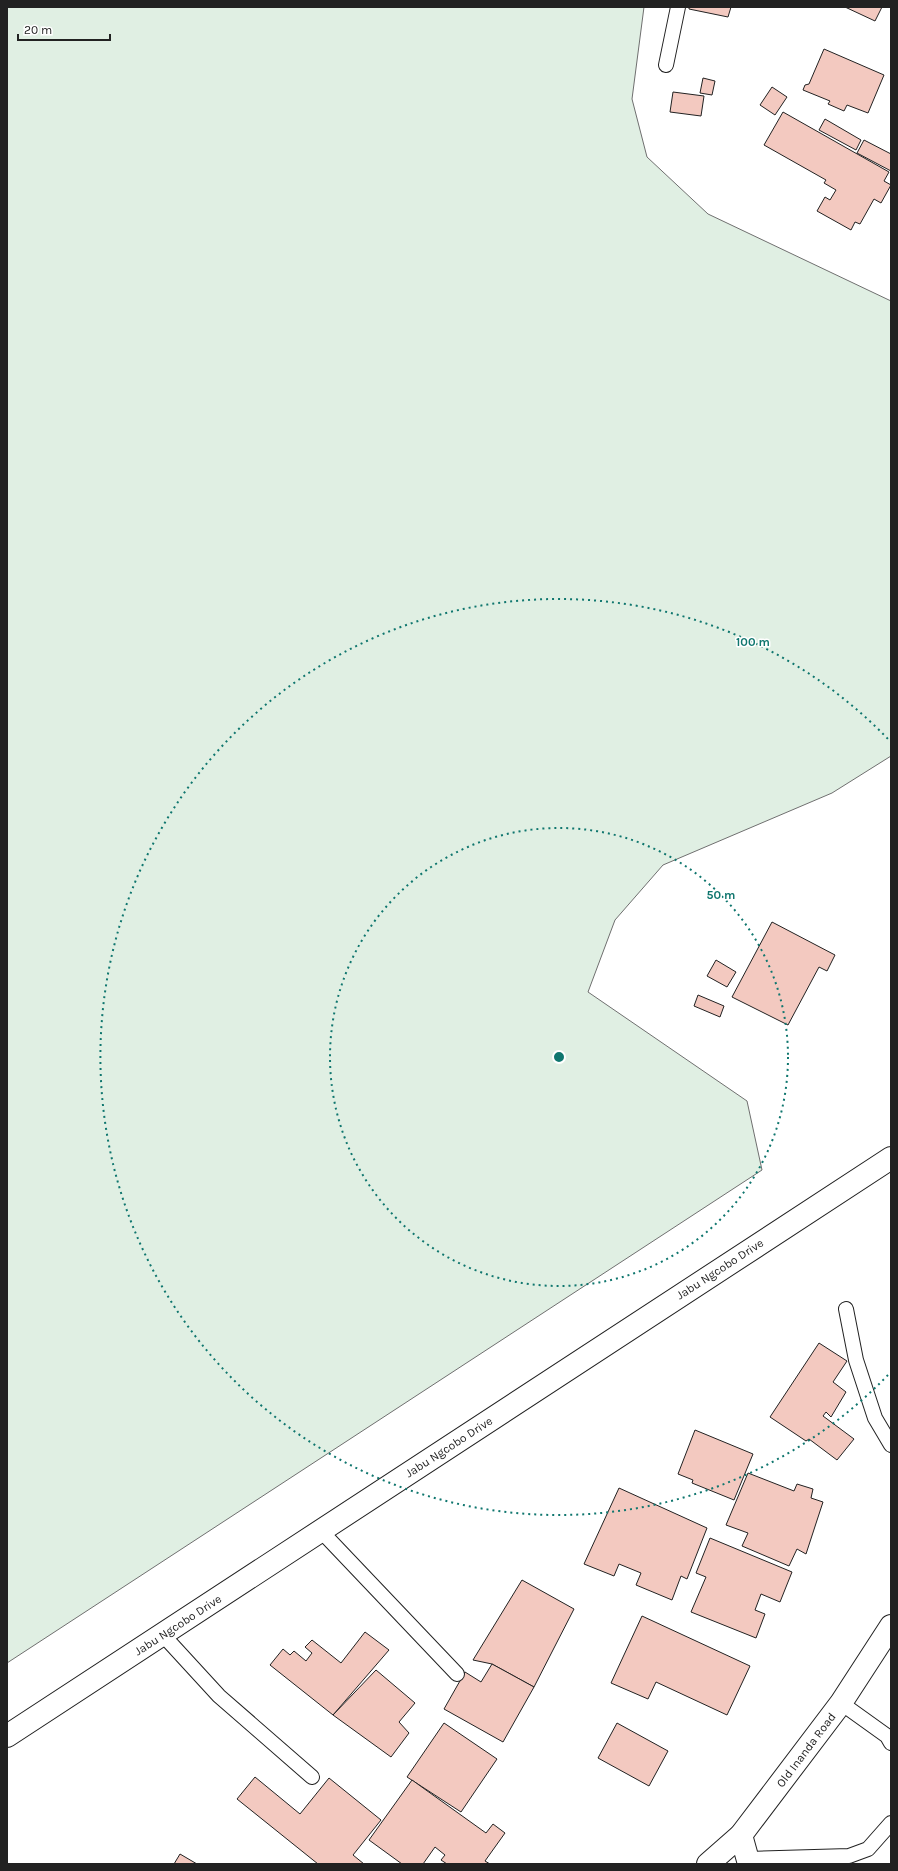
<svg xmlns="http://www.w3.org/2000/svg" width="898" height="1871" font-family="Karla,sans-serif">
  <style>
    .green { fill: #e0efe3; stroke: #6f6f6f }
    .building { fill: #f3c9c0; stroke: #222 }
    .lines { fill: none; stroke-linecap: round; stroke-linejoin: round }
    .service-casing { stroke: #222; stroke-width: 16 }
    .minor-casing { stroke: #222; stroke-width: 24 }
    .secondary-casing { stroke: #222; stroke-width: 24 }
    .service { stroke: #fff; stroke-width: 14 }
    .minor { stroke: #fff; stroke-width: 22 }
    .secondary { stroke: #fff; stroke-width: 22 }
    .ring { fill: none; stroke: #0f766e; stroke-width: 2; stroke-dasharray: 2 4 }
    .labels { text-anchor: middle; stroke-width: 3; stroke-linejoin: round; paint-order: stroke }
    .street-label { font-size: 12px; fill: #222; stroke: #fff }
    .centre { fill: #0f766e; stroke: #fff; stroke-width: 2 }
    .ring-label { font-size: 12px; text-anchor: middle; font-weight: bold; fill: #0f766e; stroke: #fff; stroke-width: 3; stroke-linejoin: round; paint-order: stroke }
  </style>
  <rect width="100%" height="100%" fill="#fff"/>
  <polygon class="green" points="7,7 644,7 632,99 647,157 708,214 891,301 891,756 832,793 663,865 615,920 588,992 747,1101 762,1170 7,1663"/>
  <g class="building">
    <polygon points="689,7 731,7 728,17 689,9"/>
    <polygon points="845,7 882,7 875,21"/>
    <polygon points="824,49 884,75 868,113 847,105 844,111 828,104 830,101 803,90 805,85 809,84"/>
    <polygon points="703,78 715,81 712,95 700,93"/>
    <polygon points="772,87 787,97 775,115 760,105"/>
    <polygon points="673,92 704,96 701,116 670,112"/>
    <polygon points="783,112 889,172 884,181 891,185 881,203 874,199 860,224 855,222 851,230 817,211 825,197 830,200 836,190 824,183 826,180 764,145"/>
    <polygon points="825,119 861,140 856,150 819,130"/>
    <polygon points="864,140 891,154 891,171 857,153"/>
    <polygon points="772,922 835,955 827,971 819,967 788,1025 732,997"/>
    <polygon points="716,960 736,972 727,987 707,976"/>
    <polygon points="698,995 724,1006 720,1017 694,1006"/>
    <polygon points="819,1343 847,1361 833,1382 846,1392 831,1417 826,1412 823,1416 854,1439 837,1460 809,1439 806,1441 770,1417"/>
    <polygon points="695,1430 753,1454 734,1500 692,1483 693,1480 678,1474"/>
    <polygon points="748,1473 794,1491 797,1484 813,1489 811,1498 823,1502 806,1554 797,1549 789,1566 742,1546 748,1533 726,1525"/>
    <polygon points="619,1488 707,1528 687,1579 681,1576 672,1600 636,1585 641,1573 619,1564 614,1576 584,1564"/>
    <polygon points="710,1538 792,1572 780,1602 761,1594 755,1610 765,1614 756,1638 691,1612 706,1577 696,1573"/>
    <polygon points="522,1580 574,1609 534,1687 492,1664 473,1660"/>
    <polygon points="642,1616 750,1666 727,1715 656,1682 648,1699 611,1683"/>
    <polygon points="365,1632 389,1650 333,1715 270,1665 283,1649 290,1655 294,1651 306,1661 312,1653 305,1647 312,1640 341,1663"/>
    <polygon points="492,1664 534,1687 503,1742 444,1709 465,1672 481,1682"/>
    <polygon points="376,1670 415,1703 399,1722 409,1733 391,1757 333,1715"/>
    <polygon points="444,1723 497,1759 461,1812 407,1777"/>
    <polygon points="617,1723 668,1751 649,1786 598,1758"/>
    <polygon points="255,1777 300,1814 329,1778 381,1820 353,1855 364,1864 318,1864 237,1799"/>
    <polygon points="412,1780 486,1833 493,1824 505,1833 485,1861 490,1864 447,1864 441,1860 445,1855 435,1847 423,1864 402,1864 369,1840"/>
    <polygon points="180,1854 197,1864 174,1864"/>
  </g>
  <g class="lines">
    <g class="service-casing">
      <g id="service">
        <polyline points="666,65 678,7"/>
        <polyline points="846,1309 856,1360 875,1418 891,1445"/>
        <polyline points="321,1531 457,1674"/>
        <polyline points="163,1635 219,1696 312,1777"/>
        <polyline points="841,1703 887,1736 891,1743"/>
        <polyline points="749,1859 849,1856 868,1849 891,1823"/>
      </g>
    </g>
    <g class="minor-casing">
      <g id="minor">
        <polyline points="741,1835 749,1864"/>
        <polyline points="708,1864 741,1835 841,1703 891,1626"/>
      </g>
    </g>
    <g class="secondary-casing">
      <polyline id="secondary" points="7,1736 891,1158"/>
    </g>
    <use href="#service" class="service"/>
    <use href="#minor" class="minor"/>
    <use href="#secondary" class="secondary"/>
  </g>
  <g class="ring">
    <circle cx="559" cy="1057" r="229"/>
    <path d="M888 1375A458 458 0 1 1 888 739"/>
  </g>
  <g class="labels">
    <g class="street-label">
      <text transform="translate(720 1269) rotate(-33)" y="4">Jabu Ngcobo Drive</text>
      <text transform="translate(449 1447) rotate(-33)" y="4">Jabu Ngcobo Drive</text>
      <text transform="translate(178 1625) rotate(-33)" y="4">Jabu Ngcobo Drive</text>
      <text transform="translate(806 1750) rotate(-53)" y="4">Old Inanda Road</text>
    </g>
  </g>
  <circle cx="559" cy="1057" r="6" class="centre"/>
  <g class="ring-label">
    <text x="753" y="646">100 m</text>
    <text x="721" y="899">50 m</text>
  </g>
  <rect width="898" height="1871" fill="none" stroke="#222222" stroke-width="16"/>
  <path d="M18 34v6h92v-6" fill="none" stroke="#222222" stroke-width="2"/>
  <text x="24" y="34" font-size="12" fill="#222222" stroke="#ffffff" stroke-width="3" paint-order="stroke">20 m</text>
</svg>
